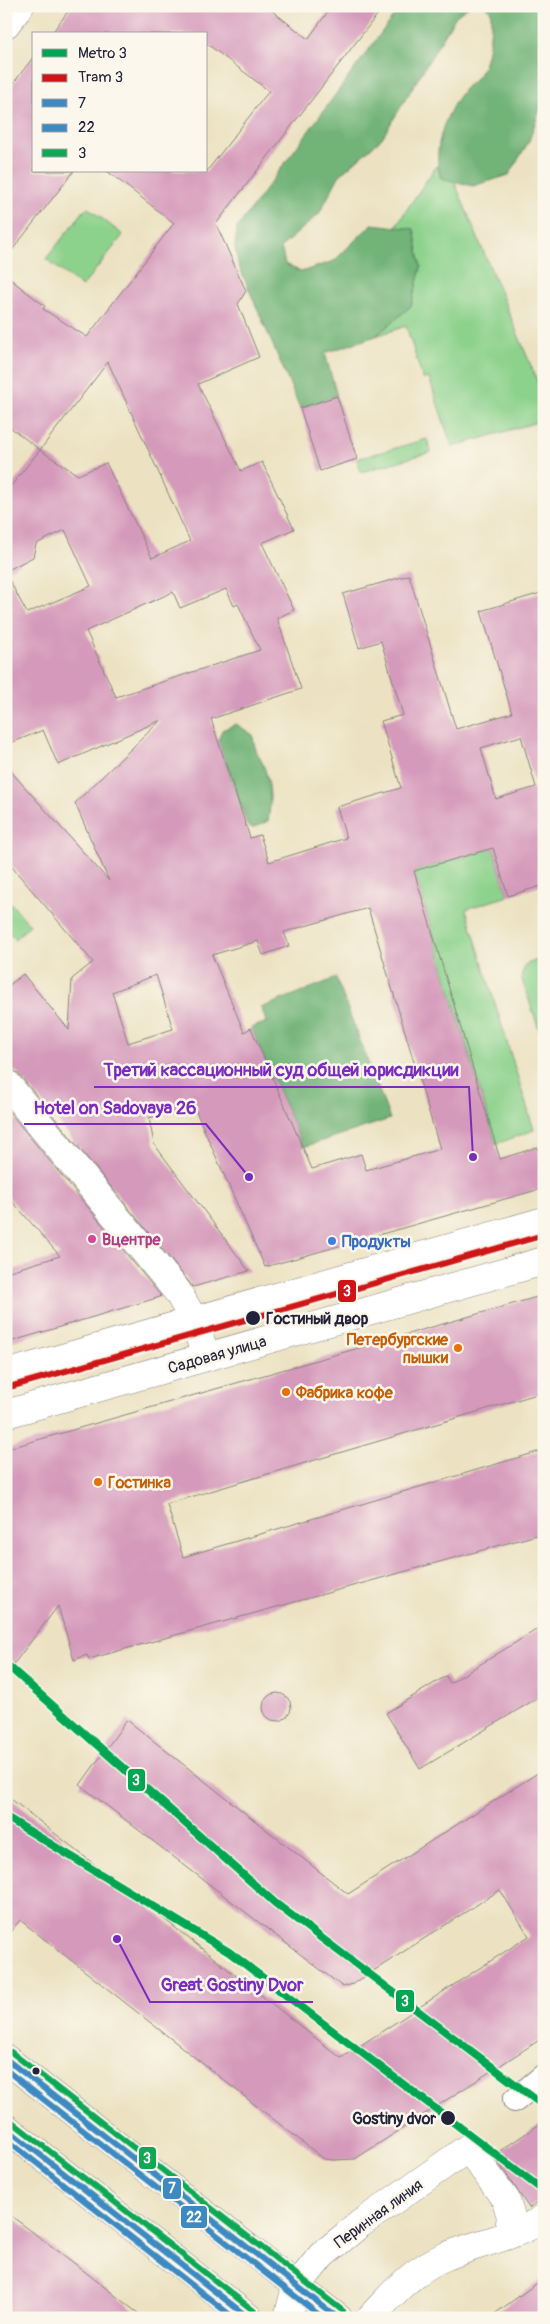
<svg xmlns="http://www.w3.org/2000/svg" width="550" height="2324" font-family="Pangolin,sans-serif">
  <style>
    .green { fill: #8dd28c; stroke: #587a64 }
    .forest { fill: #72b478; stroke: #4a6b5a }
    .building { fill: #d59abb; fill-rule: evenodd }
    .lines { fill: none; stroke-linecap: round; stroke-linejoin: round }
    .pedestrian-casing { stroke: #87827e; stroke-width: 26 }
    .minor-casing { stroke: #87827e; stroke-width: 29 }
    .tertiary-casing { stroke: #87827e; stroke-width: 29 }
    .primary-casing { stroke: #87827e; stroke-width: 29 }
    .pedestrian { stroke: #fff; stroke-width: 24 }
    .minor { stroke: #fff; stroke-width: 28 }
    .tertiary { stroke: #fff; stroke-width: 28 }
    .primary { stroke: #fff; stroke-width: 28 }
    .bus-1-casing { stroke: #fbf7ec; stroke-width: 10 }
    .bus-2-casing { stroke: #fbf7ec; stroke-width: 10 }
    .bus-3-casing { stroke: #fbf7ec; stroke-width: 10 }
    .bus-1 { stroke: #3d8ac2; stroke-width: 6 }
    .bus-2 { stroke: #3d8ac2; stroke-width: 6 }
    .bus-3 { stroke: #10a855; stroke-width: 6 }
    .tram-1-casing { stroke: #fbf7ec; stroke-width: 10 }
    .tram-1 { stroke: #ce1417; stroke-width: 6 }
    .metro-1-casing { stroke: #fbf7ec; stroke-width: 11 }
    .metro-1 { stroke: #00a651; stroke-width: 8 }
    .hotel-dot { fill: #d1479c; stroke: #fbf7ec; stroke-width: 2 }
    .shop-dot { fill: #3f7fe0; stroke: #fbf7ec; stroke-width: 2 }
    .stop-dot { fill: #22223b; stroke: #fbf7ec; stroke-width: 2 }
    .food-dot { fill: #e8710a; stroke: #fbf7ec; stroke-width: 2 }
    .labels { text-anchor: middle; stroke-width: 5; stroke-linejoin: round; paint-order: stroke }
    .hotel-label { font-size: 16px; font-weight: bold; fill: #b23c85; stroke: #fbf7ec; text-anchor: start }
    .shop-label { font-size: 16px; font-weight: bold; fill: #366cbe; stroke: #fbf7ec; text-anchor: start }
    .stop-label { font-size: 16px; font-weight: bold; fill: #22223b; stroke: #fbf7ec; text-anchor: start }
    .food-label { font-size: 16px; font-weight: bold; fill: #c56008; stroke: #fbf7ec; text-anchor: start }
    .street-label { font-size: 16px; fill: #22223b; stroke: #fbf7ec }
    .leader { fill: none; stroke: #7b2cbf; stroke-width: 2 }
    .callout-dot { fill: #7b2cbf; stroke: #fbf7ec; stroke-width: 2 }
    .callout-label { font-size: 18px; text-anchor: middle; font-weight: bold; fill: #7b2cbf; stroke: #fbf7ec; stroke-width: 5; stroke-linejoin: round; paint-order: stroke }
    .line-badge { stroke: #fbf7ec; stroke-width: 2 }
    .badge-label { font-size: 14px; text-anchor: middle; font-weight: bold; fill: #fff }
  </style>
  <rect width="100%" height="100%" fill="#fbf7ec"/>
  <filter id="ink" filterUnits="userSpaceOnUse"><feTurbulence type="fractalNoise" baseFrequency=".02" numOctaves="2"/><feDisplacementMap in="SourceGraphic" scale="10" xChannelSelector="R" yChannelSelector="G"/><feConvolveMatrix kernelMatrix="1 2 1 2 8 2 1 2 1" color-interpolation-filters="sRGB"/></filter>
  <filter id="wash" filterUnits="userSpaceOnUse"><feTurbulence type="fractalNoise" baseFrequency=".0096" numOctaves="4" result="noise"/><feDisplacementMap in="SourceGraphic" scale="20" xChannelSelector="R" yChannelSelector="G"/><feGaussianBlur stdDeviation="1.12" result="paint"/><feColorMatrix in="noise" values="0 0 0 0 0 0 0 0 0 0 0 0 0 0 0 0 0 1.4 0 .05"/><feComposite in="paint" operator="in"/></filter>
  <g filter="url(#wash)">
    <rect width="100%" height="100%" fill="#ece2c2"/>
    <g class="green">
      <polygon points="437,165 441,178 454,181 544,397 544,420 452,447 429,378 423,379 406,326 376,336 411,306 421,267 414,229 395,227"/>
      <polygon points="87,207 123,235 82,287 46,259"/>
      <polygon points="427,439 431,452 361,472 357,459"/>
      <polygon points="493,848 508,896 466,909 534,1130 496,1144 414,871"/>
      <polygon points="6,898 30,925 15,939 6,929"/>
      <polygon points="544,957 544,1044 521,977 525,965"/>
    </g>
    <g class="forest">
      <polygon points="401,6 469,6 456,16 382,138 339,176 319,214 281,247 285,264 301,272 334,261 372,224 414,229 421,267 411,306 376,336 325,353 337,396 300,408 238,264 235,247 237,228"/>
      <path d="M 485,6 L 540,6 L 544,15 L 544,107 L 539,112 L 529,141 L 509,175 L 473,186 L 441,178 C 431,148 446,112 465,88 C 469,84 475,80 479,75 C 490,58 491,30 491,11 Z"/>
      <path d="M 236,724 L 253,735 C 254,754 262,757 266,773 C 271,789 271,805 268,821 L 253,828 L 248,826 L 218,741 L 222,730 Z"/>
      <polygon points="336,978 390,1119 303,1147 251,1028 267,1022 261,1008"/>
    </g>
    <g id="blocks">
      <g class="building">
        <path d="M 72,6 L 266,6 L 308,39 L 332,6 L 384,6 L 216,224 L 246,291 L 238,304 L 259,357 L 198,384 L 241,471 L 262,462 L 294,529 L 262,543 L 294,610 L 277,618 L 301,689 L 211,719 L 250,838 L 260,835 L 269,862 L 346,838 L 337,807 L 401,788 L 381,721 L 403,715 L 381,641 L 359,648 L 343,594 L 409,575 L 456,729 L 512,713 L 481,611 L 544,592 L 544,885 L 508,896 L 493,848 L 414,871 L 500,1159 L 538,1147 L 544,1169 L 544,1188 L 265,1267 L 194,1107 L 149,1118 L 154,1144 L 249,1271 L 193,1287 L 18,1073 L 6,1068 L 6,988 L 23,974 L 69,1030 L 72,979 L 93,962 L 6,860 L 6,766 L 109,881 L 75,803 L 161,720 L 58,765 L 43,730 L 6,745 L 6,574 L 27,613 L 91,586 L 65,530 L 36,544 L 33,557 L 6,571 L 6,492 L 40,450 L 78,475 L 106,463 L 152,558 L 190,541 L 108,362 L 40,450 L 6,424 L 6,276 L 45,306 L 43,309 L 87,337 L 174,223 L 107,171 L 207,171 L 269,91 L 206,43 L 206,34 L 51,34 ZM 226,589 L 234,606 L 238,604 L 260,650 L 116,697 L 86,631 L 173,592 L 180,608 ZM 521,736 L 536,787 L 496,799 L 481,748 ZM 368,908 L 440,1149 L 366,1170 L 361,1154 L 312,1169 L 251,1028 L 244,1032 L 212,955 L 258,941 L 263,955 L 289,946 L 284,932 ZM 156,975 L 173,1029 L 128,1043 L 112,992 Z"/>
        <polygon points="34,56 34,171 74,171 6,258 6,93"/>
        <polygon points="337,396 357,459 320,471 300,408"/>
        <polygon points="6,1108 161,1296 160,1297 6,1343 6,1272 60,1256 6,1194"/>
        <polygon points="544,1295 544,1392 167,1504 183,1557 544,1450 544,1533 89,1659 87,1655 74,1660 58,1606 6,1674 6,1449"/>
        <polygon points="544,1625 544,1694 420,1769 386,1713 446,1676 450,1683"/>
        <circle cx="277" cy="1707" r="14"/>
        <polygon points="127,1720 348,1894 544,1769 544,2037 355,2159 333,2160 324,2159 20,1920 6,1937 6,1795 341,2058 529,1936 500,1890 353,1984 343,1987 80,1785"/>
        <polygon points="544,2121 544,2198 529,2208 494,2155"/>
        <polygon points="6,2212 70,2260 144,2318 6,2318"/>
        <polygon points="544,2278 544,2318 489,2318"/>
      </g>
    </g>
  </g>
  <g filter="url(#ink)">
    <use href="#blocks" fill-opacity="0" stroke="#87827e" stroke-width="1"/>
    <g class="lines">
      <g class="pedestrian-casing">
        <polyline id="pedestrian" points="515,2100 544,2076"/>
      </g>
      <g class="minor-casing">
        <g id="minor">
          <polyline points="6,1083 177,1291 194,1320 206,1357"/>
          <polyline points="288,2318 296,2287 322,2255 360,2224 468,2148 506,2200 511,2217 508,2235"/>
          <path d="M 370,2318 C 392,2294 413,2270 444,2257 C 476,2243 514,2238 544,2218"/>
        </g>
      </g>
      <g class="tertiary-casing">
        <polyline id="tertiary" points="6,24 20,6"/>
      </g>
      <g class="primary-casing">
        <g id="primary">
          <polyline points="6,1374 544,1221"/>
          <polyline points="6,1414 544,1261"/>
          <polyline points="6,2059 338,2318"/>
          <polyline points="6,2128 249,2318"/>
        </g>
      </g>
      <use href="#pedestrian" class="pedestrian"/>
      <use href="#minor" class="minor"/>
      <use href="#tertiary" class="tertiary"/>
      <use href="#primary" class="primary"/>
      <g class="bus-1-casing">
        <g id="bus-1">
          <polyline points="6,2059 338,2318"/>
          <polyline points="6,2128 249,2318"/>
        </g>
      </g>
      <g class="bus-2-casing">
        <g id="bus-2">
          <polyline points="6,2070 323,2318"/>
          <polyline points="6,2139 234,2318"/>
        </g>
      </g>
      <g class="bus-3-casing">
        <g id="bus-3">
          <polyline points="11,2052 343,2311"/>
          <polyline points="11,2121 254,2311"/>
        </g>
      </g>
      <use href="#bus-1" class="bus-1"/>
      <use href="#bus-2" class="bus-2"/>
      <use href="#bus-3" class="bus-3"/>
      <g class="tram-1-casing">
        <polyline id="tram-1" points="6,1388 544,1235"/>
      </g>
      <use href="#tram-1" class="tram-1"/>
      <g class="metro-1-casing">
        <g id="metro-1">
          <polyline points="6,1664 275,1903 544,2106"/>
          <polyline points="6,1817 229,1952 544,2191"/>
        </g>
      </g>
      <use href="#metro-1" class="metro-1"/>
    </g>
  </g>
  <circle class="hotel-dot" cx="92" cy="1239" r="5"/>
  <circle class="shop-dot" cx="332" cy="1241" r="5"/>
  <g class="stop-dot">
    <circle cx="253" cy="1318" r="8"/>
    <circle cx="36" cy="2071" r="4.5"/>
    <circle cx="448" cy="2118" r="8"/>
  </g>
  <g class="food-dot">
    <circle cx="458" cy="1348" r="5"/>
    <circle cx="286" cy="1392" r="5"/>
    <circle cx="98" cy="1482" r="5"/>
  </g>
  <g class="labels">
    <g class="hotel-label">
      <text x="102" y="1245">Вцентре</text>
    </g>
    <g class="shop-label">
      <text x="342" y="1247">Продукты</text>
    </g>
    <g class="stop-label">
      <text x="266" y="1324">Гостиный двор</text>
      <text x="436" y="2124" text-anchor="end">Gostiny dvor</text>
    </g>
    <g class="food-label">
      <text x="448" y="1345" text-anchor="end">Петербургские<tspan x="448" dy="18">пышки</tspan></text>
      <text x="296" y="1398">Фабрика кофе</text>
      <text x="108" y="1488">Гостинка</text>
    </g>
    <g class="street-label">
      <text transform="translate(217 1354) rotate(-16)" y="6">Садовая улица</text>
      <text transform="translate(378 2213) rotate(-36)" y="6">Перинная линия</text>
    </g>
  </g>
  <path class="leader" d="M473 1157L469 1087H94M249 1177L206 1124H24M117 1939L150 2002H313"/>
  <g class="callout-dot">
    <circle cx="473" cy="1157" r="5"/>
    <circle cx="249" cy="1177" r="5"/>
    <circle cx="117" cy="1939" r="5"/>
  </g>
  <g class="callout-label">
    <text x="281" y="1076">Третий кассационный суд общей юрисдикции</text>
    <text x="115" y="1114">Hotel on Sadovaya 26</text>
    <text x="232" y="1991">Great Gostiny Dvor</text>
  </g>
  <g class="line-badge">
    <rect x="337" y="1279" width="20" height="24" rx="5" fill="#ce1417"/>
    <rect x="127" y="1768" width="19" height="24" rx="5" fill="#00a651"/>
    <rect x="395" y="1989" width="20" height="24" rx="5" fill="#00a651"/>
    <rect x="138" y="2146" width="19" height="24" rx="5" fill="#10a855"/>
    <rect x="162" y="2177" width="20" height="23" rx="5" fill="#3d8ac2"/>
    <rect x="180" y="2205" width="28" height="24" rx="5" fill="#3d8ac2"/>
  </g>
  <g class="badge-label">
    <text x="347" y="1296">3</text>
    <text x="136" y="1785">3</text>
    <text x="405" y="2006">3</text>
    <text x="147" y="2163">3</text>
    <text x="172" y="2193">7</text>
    <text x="194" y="2222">22</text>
  </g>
  <rect width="550" height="2324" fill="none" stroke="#fbf7ec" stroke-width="25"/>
  <rect x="32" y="32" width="175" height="140" fill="#fbf7ec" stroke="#a4a2a5"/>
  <rect x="42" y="49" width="25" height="8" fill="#00a651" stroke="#a4a2a5"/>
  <text x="78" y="58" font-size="15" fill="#22223b">Metro 3</text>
  <rect x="42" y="74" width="25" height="8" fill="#ce1417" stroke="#a4a2a5"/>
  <text x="78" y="82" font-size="15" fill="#22223b">Tram 3</text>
  <rect x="42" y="99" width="25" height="8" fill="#3d8ac2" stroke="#a4a2a5"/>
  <text x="78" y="108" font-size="15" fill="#22223b">7</text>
  <rect x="42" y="124" width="25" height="8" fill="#3d8ac2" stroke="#a4a2a5"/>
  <text x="78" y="132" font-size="15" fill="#22223b">22</text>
  <rect x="42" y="149" width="25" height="8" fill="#10a855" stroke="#a4a2a5"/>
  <text x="78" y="158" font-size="15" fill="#22223b">3</text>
</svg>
